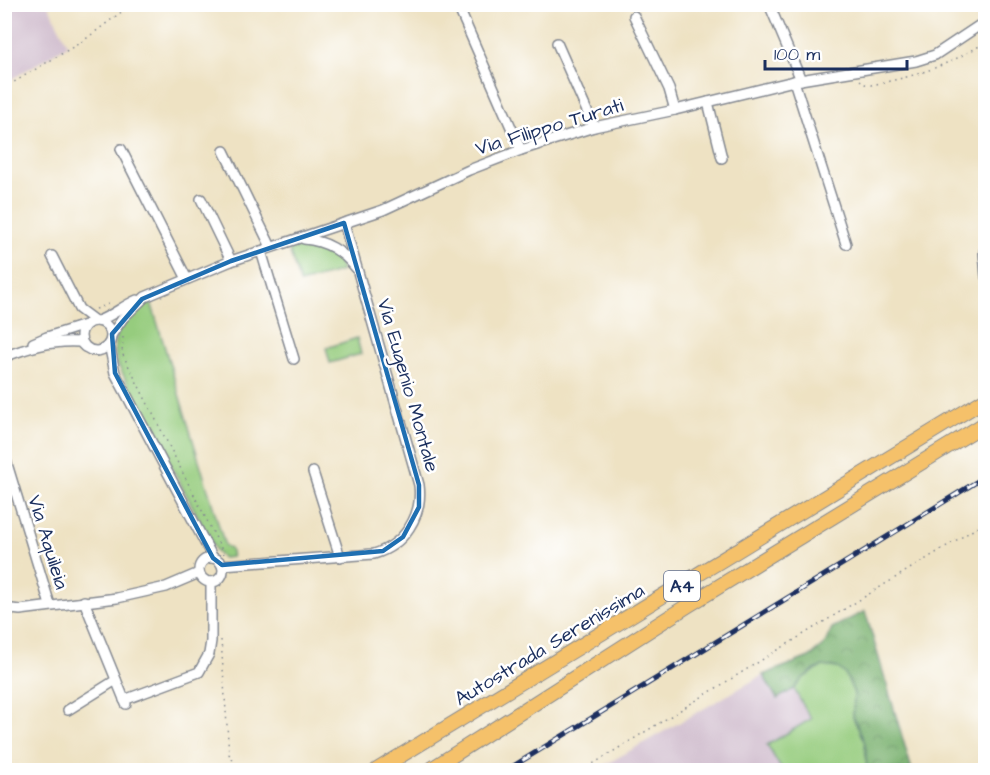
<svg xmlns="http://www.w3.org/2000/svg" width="990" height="775" font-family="'Architects Daughter',sans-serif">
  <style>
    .industrial { fill: #d0bdce }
    .green { fill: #96cc7e; stroke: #587e6e; stroke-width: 1.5 }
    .forest { fill: url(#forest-crowns); stroke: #4a7066; stroke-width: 1.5 }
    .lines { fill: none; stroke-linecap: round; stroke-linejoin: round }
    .minor-casing { stroke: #848890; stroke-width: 12 }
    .highway-casing { stroke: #848890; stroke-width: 16 }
    .path { stroke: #848890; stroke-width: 1.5; stroke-dasharray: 1.5 4.5; stroke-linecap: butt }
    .minor { stroke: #fff; stroke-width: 9 }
    .highway { stroke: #f5c16b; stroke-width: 14 }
    .rail-casing { stroke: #1b2f5e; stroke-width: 5 }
    .rail { stroke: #fff; stroke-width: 3; stroke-dasharray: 9; stroke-linecap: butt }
    .marked { fill: none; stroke: #1f6fb2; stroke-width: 4.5; stroke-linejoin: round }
    .labels { text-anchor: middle; stroke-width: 5; stroke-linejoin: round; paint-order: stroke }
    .shield { fill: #fff; stroke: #5f6d8e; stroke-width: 1.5 }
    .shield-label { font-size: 18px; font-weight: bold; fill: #1b2f5e }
    .street-label { font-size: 20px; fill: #1b2f5e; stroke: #fff }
  </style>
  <defs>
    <pattern id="forest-crowns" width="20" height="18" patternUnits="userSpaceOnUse" patternTransform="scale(1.5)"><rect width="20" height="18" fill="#78b06d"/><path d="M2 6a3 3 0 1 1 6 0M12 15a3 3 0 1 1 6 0" fill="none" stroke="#62905d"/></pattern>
  </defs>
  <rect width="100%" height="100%" fill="#fff"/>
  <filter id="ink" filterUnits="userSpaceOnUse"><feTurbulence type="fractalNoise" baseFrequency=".0167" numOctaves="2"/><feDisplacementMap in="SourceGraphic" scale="12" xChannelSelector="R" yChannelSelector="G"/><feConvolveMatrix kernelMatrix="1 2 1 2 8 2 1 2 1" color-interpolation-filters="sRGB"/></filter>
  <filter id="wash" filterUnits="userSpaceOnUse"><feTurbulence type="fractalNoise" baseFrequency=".008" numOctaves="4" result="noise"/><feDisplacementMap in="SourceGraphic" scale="24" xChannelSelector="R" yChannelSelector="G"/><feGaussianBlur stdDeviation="1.35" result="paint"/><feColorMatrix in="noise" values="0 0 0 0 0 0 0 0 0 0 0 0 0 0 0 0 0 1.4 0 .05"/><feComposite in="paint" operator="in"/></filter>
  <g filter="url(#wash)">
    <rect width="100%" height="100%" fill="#eee2c3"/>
    <g class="industrial">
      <polygon points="5,4 48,5 68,45 5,83"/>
      <polygon points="763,675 777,698 794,689 811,719 767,745 782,770 596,770"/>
    </g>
    <g class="green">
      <polygon points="306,245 323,247 337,255 342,271 300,283 289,250"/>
      <path d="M 151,302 L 225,546 L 230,548 L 232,557 L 223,558 L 217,553 L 117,363 C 110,335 124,313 151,302 Z"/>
      <polygon points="357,338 361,354 330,363 326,348"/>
      <polygon points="823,666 838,668 845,674 850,684 854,694 853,717 865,743 867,770 782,770 767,745 811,719 794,689 803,678"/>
    </g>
    <polygon class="forest" points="865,611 912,770 867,770 865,743 853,717 854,693 845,674 838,668 823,666 813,671 803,678 794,689 777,699 763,675 809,657 824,645 832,628"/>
  </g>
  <g filter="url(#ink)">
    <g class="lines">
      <g class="minor-casing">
        <g id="minor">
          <polyline points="457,4 521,150"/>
          <polyline points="769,4 801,80"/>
          <polyline points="634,16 669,89 675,110"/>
          <polyline points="557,43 594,127"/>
          <polyline points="794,81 846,244"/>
          <polyline points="708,102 722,158"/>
          <polyline points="121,149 187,279"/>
          <polyline points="224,151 271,247"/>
          <polyline points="201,199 231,261"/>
          <path d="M 304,239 C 327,241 342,251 356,268"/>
          <polyline points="986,242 984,253 986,277"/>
          <polyline points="261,251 294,359"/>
          <polyline points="52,256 79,309 95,321"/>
          <circle cx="96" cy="336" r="15"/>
          <path d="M 98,321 C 112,316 123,306 137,300"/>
          <polyline points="112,334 123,318 145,297 231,261 383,210 469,170 521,150 594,127 675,110 794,81 916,61 935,55 986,21"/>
          <polyline points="33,343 47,337 85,325"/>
          <polyline points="109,344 115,373 213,558"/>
          <path d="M 4,357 C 28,347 54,340 80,342 L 85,347"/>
          <polyline points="4,454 50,605"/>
          <polyline points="313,472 340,557"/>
          <circle cx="211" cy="570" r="12"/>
          <path d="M 222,565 L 374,554 C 404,545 423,516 419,485 L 344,223"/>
          <polyline points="84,601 126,704"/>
          <polyline points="4,608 20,610 117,598 166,587 199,573"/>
          <polyline points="124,700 199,672 209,654 211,641 211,582"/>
          <polyline points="68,710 116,680"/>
        </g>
      </g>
      <g class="highway-casing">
        <g id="highway">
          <polyline points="377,770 986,399"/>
          <polyline points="430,770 687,606 986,423"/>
        </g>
      </g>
      <g class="path">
        <path d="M 860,80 L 865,84 L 871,85 C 917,76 945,67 986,42"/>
        <polyline points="4,88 83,41 132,4"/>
        <polyline points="96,309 111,303"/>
        <polyline points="123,337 122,353 224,554"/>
        <polyline points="220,586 228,575"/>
        <polyline points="221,640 229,754 239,770"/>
        <polyline points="583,770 986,522"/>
      </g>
      <use href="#minor" class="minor"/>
      <use href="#highway" class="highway"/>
      <g class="rail-casing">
        <polyline id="rail" points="507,770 986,476"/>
      </g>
      <use href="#rail" class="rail"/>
    </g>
  </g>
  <path class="marked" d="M 344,223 L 419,485 L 419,507 L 403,537 L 383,551 L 222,565 L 213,558 L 115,373 L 112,334 L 142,299 L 231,261 Z"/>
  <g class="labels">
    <rect class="shield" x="664" y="571" width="36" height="30" rx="4.5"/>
    <g class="shield-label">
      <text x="682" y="592">A4</text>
    </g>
    <g class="street-label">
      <text transform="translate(549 126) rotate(-17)" y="7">Via Filippo Turati</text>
      <text transform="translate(409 385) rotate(74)" y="7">Via Eugenio Montale</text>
      <text transform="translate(49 542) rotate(73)" y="7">Via Aquileia</text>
      <text transform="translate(549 644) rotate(-31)" y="7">Autostrada Serenissima</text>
    </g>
  </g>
  <rect width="990" height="775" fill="none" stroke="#fff" stroke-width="24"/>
  <path d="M765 60v9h142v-9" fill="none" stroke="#1b2f5e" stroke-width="3"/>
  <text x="774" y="60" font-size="18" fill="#1b2f5e" stroke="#ffffff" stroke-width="4.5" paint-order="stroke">100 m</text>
</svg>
